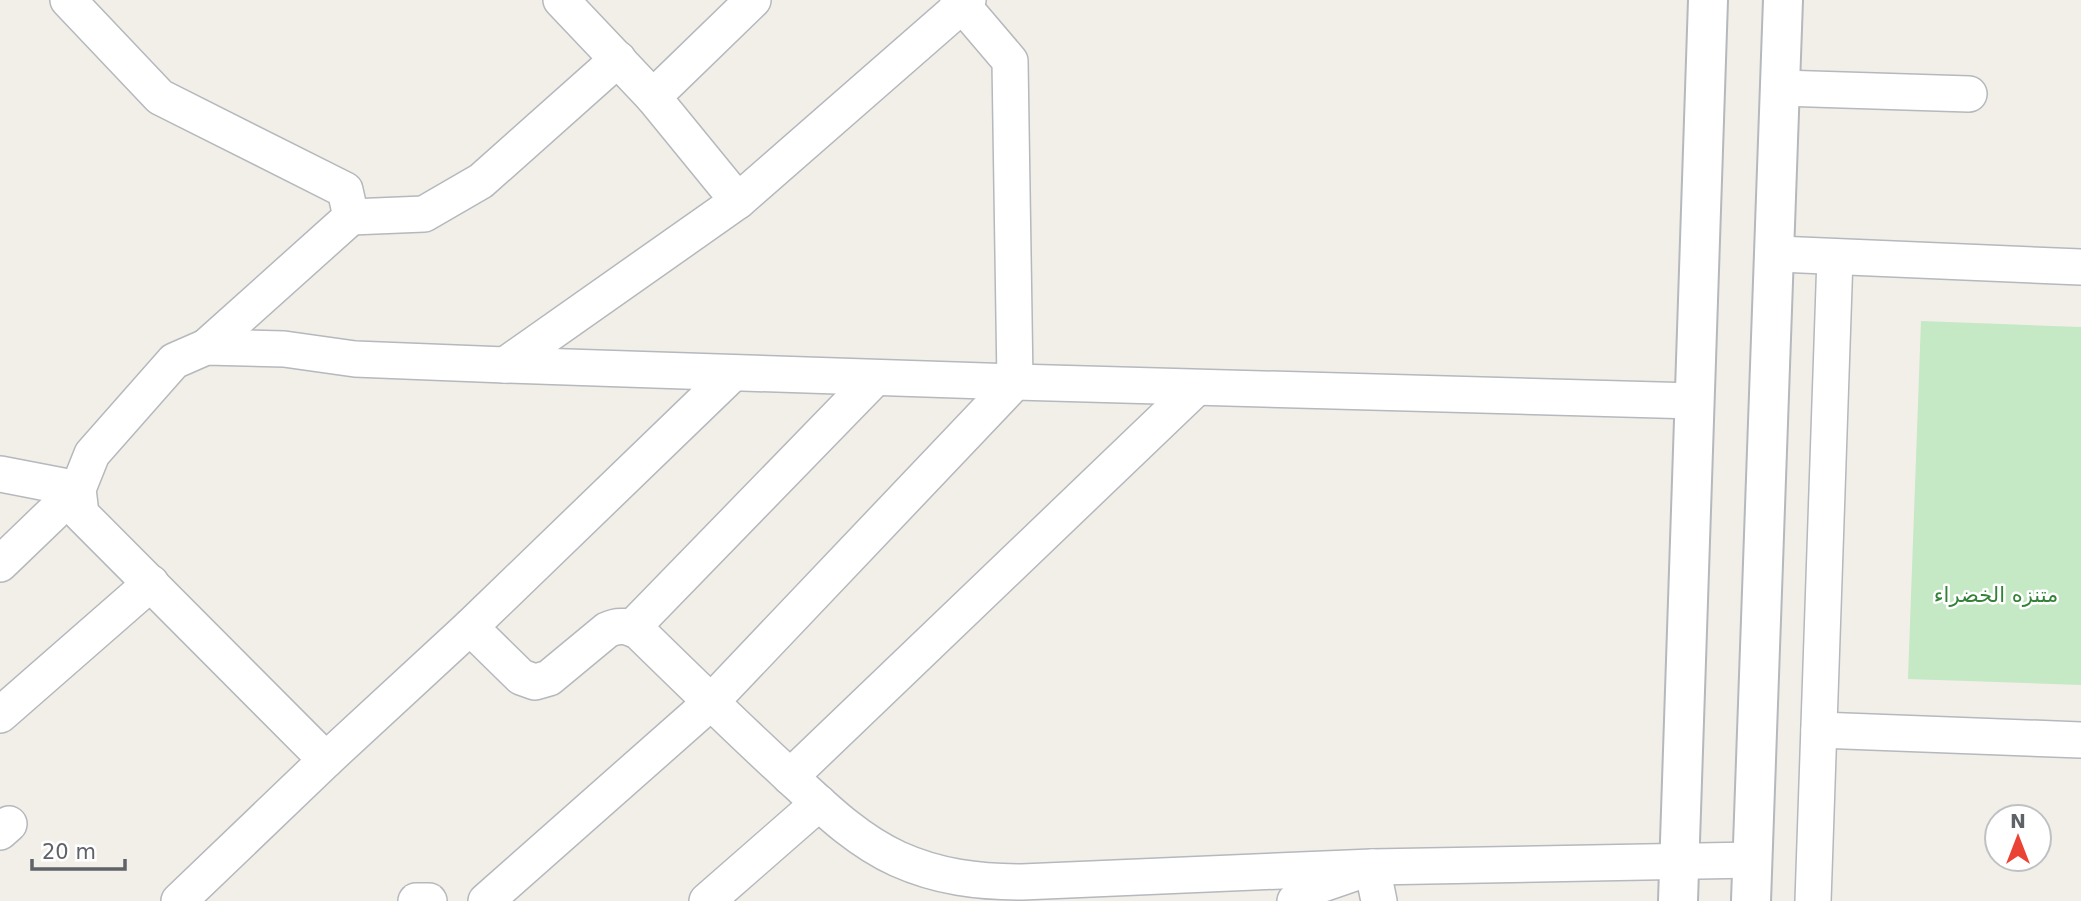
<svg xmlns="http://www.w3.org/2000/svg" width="2081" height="901" font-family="'DejaVu Sans',Cairo,sans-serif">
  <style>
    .green { fill: #c5e8c5 }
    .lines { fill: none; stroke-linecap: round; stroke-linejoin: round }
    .minor-casing { stroke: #b5b8bc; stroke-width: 38 }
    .tertiary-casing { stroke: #b5b8bc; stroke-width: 42 }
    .minor { stroke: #fff; stroke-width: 35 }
    .tertiary { stroke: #fff; stroke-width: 38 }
    .labels { text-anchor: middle; stroke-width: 5; stroke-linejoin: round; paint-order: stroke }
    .park-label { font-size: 21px; fill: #348238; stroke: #fff }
  </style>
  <rect width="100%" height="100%" fill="#f1efe8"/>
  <polygon class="green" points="1921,321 2081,327 2081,685 1908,679"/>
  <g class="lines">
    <g class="minor-casing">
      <g id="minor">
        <polyline points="68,0 160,97 345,190 351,217 206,347"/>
        <polyline points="561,0 653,97 738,201"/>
        <polyline points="1781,88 1969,94"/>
        <polyline points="653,97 753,0"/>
        <polyline points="351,217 424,214 481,181 618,59"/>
        <polyline points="1776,254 2081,267"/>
        <polyline points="505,365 738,201 968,0"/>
        <polyline points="0,474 78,489"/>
        <polyline points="0,564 78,489"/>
        <path d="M 470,627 L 521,677 L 535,682 L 549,678 L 607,630 C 619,624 628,626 639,632 C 687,679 735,726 785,772 C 820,804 854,839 898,859 C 938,877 978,882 1022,882 L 1372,867 L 1753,860"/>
        <polyline points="632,628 875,378"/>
        <polyline points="0,715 151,583"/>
        <polyline points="1819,730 2081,740"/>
        <polyline points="326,760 81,514 78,489 92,454 174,361 206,347 284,349 355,359 505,365 1015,382 1695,401"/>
        <polyline points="790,777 1196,388"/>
        <polyline points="0,832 9,824"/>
        <polyline points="179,901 326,760 470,627 733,373"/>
        <polyline points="416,901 429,901"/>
        <polyline points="486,901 710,703 1015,382 1010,61 958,0"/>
        <polyline points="707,901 819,803"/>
        <polyline points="1295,901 1311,888 1372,867 1379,901"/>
        <polyline points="1813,901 1835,257"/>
      </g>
    </g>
    <g class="tertiary-casing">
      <g id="tertiary">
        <polyline points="1678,901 1708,0"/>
        <polyline points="1751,901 1783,0"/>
      </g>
    </g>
    <use href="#minor" class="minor"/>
    <use href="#tertiary" class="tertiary"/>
  </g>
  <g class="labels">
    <g class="park-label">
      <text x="1996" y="602">متنزه الخضراء</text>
    </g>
  </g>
  <g transform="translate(2018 838)"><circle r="33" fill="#ffffff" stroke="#bfc1c3" stroke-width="2"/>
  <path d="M0-5L12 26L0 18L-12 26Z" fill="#ea4335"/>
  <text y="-10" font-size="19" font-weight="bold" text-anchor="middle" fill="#5f6368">N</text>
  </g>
  <path d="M32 859v10h93v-10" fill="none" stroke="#5f6368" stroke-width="3.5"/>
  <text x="42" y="859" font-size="21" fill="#5f6368" stroke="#ffffff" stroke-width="5" paint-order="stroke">20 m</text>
</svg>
